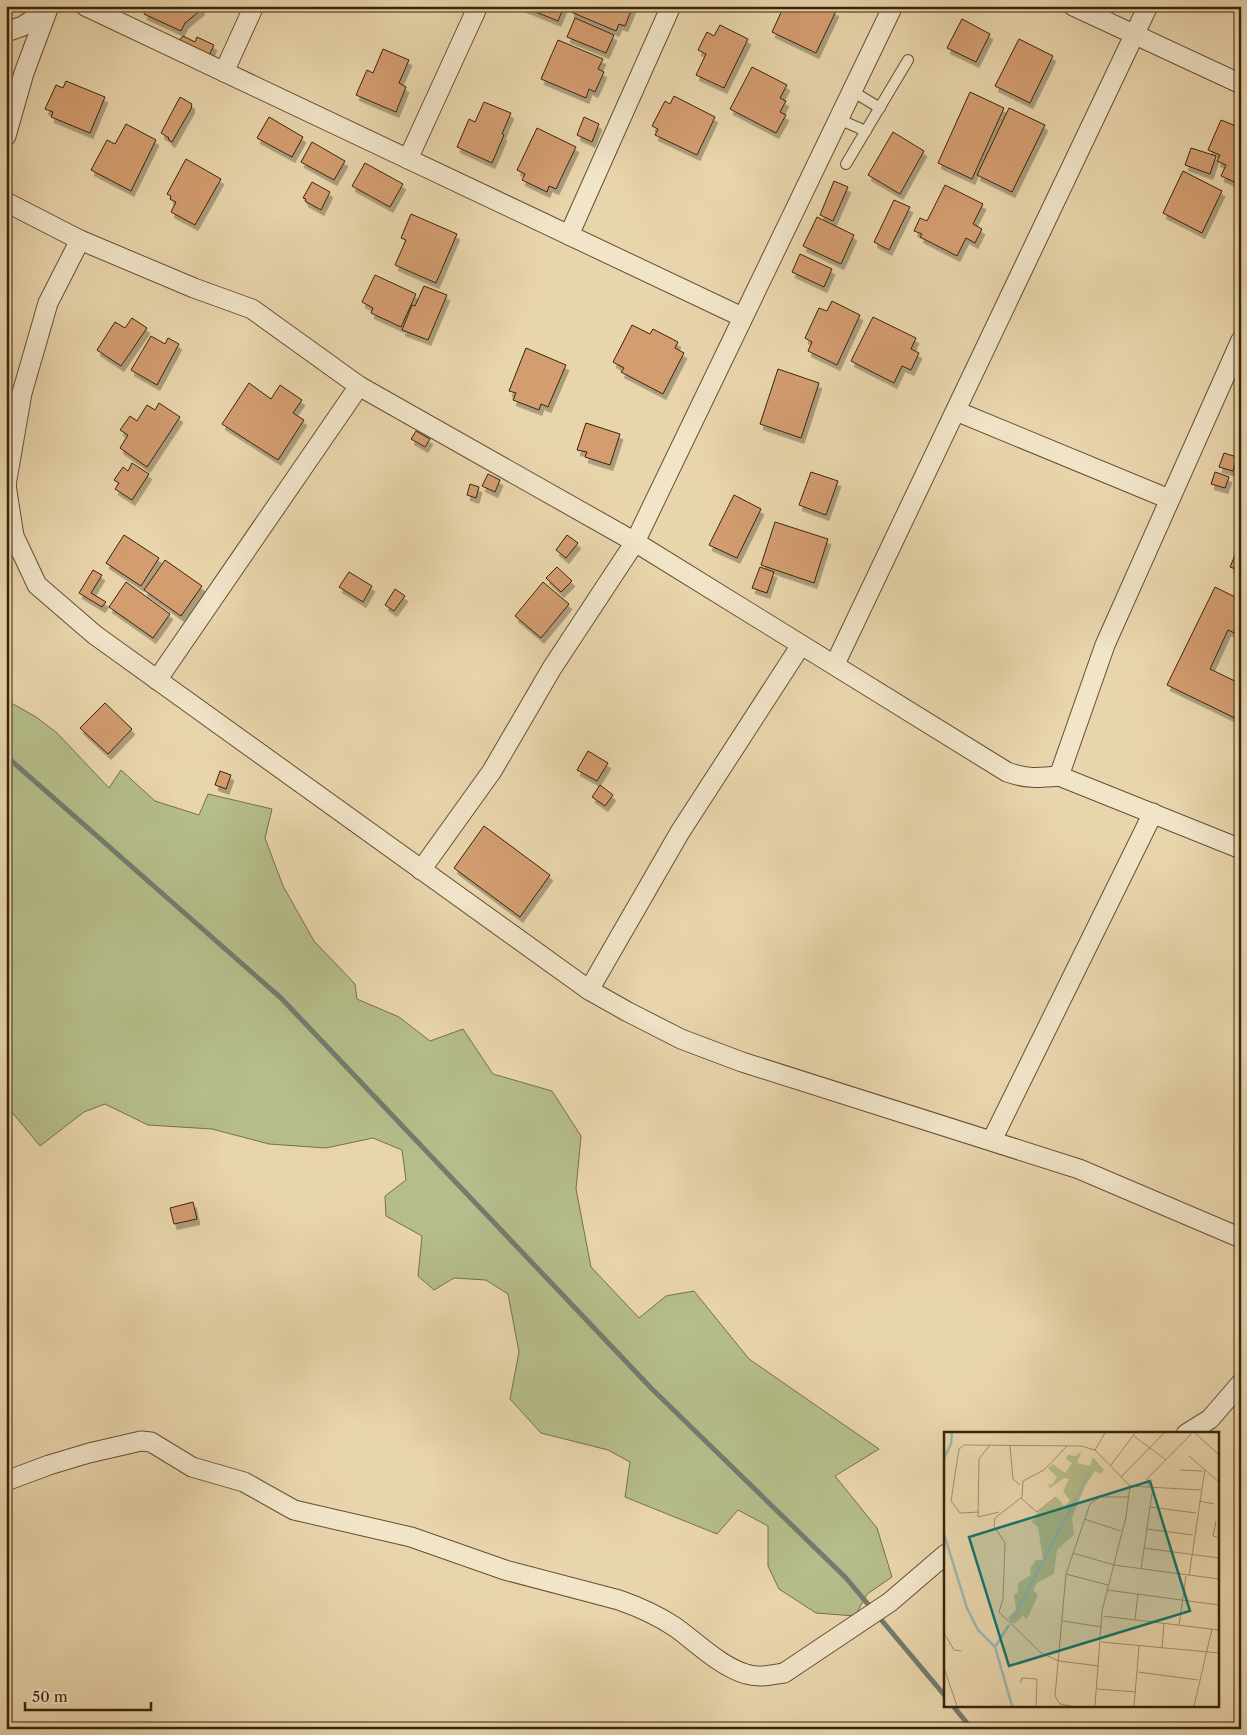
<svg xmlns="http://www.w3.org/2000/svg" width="1247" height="1735" font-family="'Libre Caslon Text',serif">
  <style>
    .green { fill: #b5bd8a; stroke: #77704a }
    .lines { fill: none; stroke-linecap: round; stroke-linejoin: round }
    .stream { stroke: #737c6f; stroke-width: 5 }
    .building { fill: #d39d6f; stroke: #39240a; filter: url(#shadow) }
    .lane-casing { stroke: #655032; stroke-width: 12 }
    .street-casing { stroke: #655032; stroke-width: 21 }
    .lane { stroke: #f1e4c9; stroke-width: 10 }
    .street { stroke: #f1e4c9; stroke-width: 19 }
    .inset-river { fill: none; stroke: #9ab7b2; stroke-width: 2.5 }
    .inset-road { fill: none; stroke: #a38e6b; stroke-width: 1 }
    .view { fill: #0f766e; fill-opacity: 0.15; stroke: #0f766e; stroke-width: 2.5 }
    .inset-edge { fill: none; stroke: #39240a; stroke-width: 2.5 }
  </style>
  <defs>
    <filter id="shadow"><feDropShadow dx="3" dy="5.5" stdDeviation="0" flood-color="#0004"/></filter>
  </defs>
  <rect width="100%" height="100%" fill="#e9d5ac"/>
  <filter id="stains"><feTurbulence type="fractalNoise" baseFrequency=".004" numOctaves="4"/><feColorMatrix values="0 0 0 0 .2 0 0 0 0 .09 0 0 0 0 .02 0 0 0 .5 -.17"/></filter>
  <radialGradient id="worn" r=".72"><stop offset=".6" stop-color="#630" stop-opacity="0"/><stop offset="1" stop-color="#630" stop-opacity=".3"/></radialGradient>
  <polygon class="green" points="6,700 36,717 57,733 109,788 121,770 155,801 199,815 208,794 272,809 265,838 283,886 314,941 355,984 357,999 399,1017 430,1041 463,1029 493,1074 552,1091 581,1136 576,1189 591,1267 639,1318 666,1296 694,1291 749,1359 879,1449 835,1476 877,1528 892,1577 867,1594 855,1616 816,1613 779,1589 768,1566 768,1526 738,1510 717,1534 625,1497 630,1462 608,1450 541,1433 510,1399 519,1352 508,1294 486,1280 454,1278 434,1290 418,1276 422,1236 386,1216 385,1196 406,1180 402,1150 373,1138 326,1148 269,1144 212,1129 148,1125 105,1104 84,1112 40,1146 6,1105"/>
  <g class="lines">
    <g class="stream">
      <polyline points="6,756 281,998 651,1388 846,1578 872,1609"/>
      <polyline points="878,1616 946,1697"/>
      <polyline points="953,1706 972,1729"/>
    </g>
  </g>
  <g class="building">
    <polygon points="146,6 202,6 201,10 185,23 181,31 144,14"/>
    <polygon points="521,6 564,6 558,21"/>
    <polygon points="573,6 633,6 625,26 619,24 616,31 571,12"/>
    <polygon points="784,6 825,6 836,11 816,53 772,32"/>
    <polygon points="575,18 614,35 606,53 567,37"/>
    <polygon points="962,19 990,34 976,62 947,48"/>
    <polygon points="720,25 748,39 724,88 696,75 706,54 698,50 707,32 714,36"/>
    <polygon points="183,36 195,42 197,37 214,45 208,58 177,43"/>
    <polygon points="1019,39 1053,56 1030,103 995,86"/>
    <polygon points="558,40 603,59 598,69 604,72 595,92 589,89 586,98 541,79"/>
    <polygon points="383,49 409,60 399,83 406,87 396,112 356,95 367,70 373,73"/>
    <polygon points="752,67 787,85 780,98 786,101 780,112 786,115 776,133 730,109"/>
    <polygon points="66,81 105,97 90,133 51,117 53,112 45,109 56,85 63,88"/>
    <polygon points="970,92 1004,108 972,179 938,163"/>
    <polygon points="674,96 715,117 697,155 655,135 658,129 652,126 665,101 670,104"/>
    <polygon points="180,97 192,104 191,106 192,107 172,142 168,139 169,138 161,133"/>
    <polygon points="484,102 511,113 502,134 504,135 492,163 457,147 469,119 475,122"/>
    <polygon points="1009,108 1045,125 1012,192 977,175"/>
    <polygon points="269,117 303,137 292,157 257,138"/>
    <polygon points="584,117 599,124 592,142 577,135"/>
    <polygon points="1221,120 1241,128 1241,185 1221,176 1226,165 1217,161 1220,155 1208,150"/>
    <polygon points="126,124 156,140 131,191 91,170 107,140 115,144"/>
    <polygon points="537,128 576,147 556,189 549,186 547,192 522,180 525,174 517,170"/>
    <polygon points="893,132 924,151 900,194 868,175"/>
    <polygon points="312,142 345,161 334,180 301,162"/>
    <polygon points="1191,148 1216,156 1210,174 1185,165"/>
    <polygon points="186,159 221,179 195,225 171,212 176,202 170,199 171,196 167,194"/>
    <polygon points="365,163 403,184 390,207 352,186"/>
    <polygon points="1183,171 1222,191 1202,233 1163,213"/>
    <polygon points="834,181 848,187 833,221 820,215"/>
    <polygon points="312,182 330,192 321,210 305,201 306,199 303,198"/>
    <polygon points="945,185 983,204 973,224 982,229 975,243 966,238 957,256 920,237 922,234 914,231 920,218 927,221"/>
    <polygon points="894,200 910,207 889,250 874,242"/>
    <polygon points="411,214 457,234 436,283 395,265 406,240 401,238"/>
    <polygon points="817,217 854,235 841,264 803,246"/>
    <polygon points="800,254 832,269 824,287 792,272"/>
    <polygon points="375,275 416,294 401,327 371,313 373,308 362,302"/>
    <polygon points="424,286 447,295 428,340 402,330 412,305 415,306"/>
    <polygon points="832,301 860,315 837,365 808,351 812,342 805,338 819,308 827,311"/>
    <polygon points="873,317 916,338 911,349 919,353 911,370 902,366 894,383 851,361"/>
    <polygon points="132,318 147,328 121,366 97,350 115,322 125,328"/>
    <polygon points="632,325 650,334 653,329 678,342 675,348 684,353 663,394 621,372 624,368 613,362"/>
    <polygon points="151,336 165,344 168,338 179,344 157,385 131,370"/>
    <polygon points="526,348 566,365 548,407 541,404 539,410 513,400 516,393 509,391"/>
    <polygon points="778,369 819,383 801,438 760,424"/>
    <polygon points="249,383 271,399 280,385 302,400 293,413 304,420 278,460 222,424"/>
    <polygon points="159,403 180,417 147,467 120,448 128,435 120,430 130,416 137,421 147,405 155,410"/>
    <polygon points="586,423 620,434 610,465 585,457 587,452 577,450"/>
    <polygon points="416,431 430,439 425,447 411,439"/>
    <polygon points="1224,453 1237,457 1233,471 1219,467"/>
    <polygon points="132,463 149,474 132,500 115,489 119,483 114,480 123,467 128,471"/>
    <polygon points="811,472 838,481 826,515 799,505"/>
    <polygon points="1215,472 1229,477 1225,488 1211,484"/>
    <polygon points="488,474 500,480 495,492 482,486"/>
    <polygon points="470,484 479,487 476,498 467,495"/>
    <polygon points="734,495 761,509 737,558 709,545"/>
    <polygon points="775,522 828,539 814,583 761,565"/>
    <polygon points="124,535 159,558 141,586 106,563"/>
    <polygon points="567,535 578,543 566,558 556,550"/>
    <polygon points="1241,541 1241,571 1230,567"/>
    <polygon points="165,560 202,586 181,616 144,590"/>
    <polygon points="557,567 572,581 561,592 546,578"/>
    <polygon points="760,567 774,572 767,593 752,588"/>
    <polygon points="93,570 102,575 91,593 106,602 102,607 79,593"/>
    <polygon points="349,572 372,586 363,602 339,587"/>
    <polygon points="126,582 170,614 153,638 109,607"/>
    <polygon points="543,582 569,604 541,638 515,616"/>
    <polygon points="1215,587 1241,600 1241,636 1228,630 1210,669 1241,684 1241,721 1167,685"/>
    <polygon points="395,589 405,596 394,611 385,605"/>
    <polygon points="105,703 132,729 108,754 80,728"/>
    <polygon points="588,751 608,763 597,781 577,770"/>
    <polygon points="220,771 231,775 226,789 215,785"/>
    <polygon points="600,785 613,795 605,806 592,797"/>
    <polygon points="484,826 550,875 520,917 454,868"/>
    <polygon points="193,1202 197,1219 174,1224 170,1208"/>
  </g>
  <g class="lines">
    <g class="lane-casing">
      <g id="lane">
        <polyline points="852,91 880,108"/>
        <polyline points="838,119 866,131"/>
        <polyline points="846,164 908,60"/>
      </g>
    </g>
    <g class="street-casing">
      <g id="street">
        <polyline points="85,6 742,317"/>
        <polyline points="1073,6 1241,84"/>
        <polyline points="6,32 23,26 48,9"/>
        <polyline points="224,72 254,6"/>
        <polyline points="6,136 24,73 49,6"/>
        <polyline points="408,159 478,6"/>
        <path d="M 6,202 L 80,240 L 194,288 L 252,309 L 359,386 L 635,542 L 1007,772 C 1026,779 1038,778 1059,776 L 1241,849"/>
        <polyline points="569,235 671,6"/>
        <polyline points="956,411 1169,499"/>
        <polyline points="6,485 14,536 37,585 95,635 589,990 628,1012 681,1039 742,1062 1079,1169 1241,1238"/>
        <polyline points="6,485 22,393 48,303 80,240"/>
        <polyline points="835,664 1148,6"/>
        <polyline points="157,680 359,386"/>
        <polyline points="1059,776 1105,645 1241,340"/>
        <polyline points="421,870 492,771 552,668 635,542 893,6"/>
        <polyline points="589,990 680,832 801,645"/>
        <polyline points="992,1140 1153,813"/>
        <polyline points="1186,1434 1210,1419 1241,1383"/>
        <path d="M 6,1481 L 49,1465 L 89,1453 L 141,1441 L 151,1442 L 192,1467 L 244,1482 L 294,1510 L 411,1537 L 505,1570 L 619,1600 C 639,1607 657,1615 675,1627 C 696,1642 721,1667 746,1674 C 759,1678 771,1675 784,1673 L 890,1602 L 946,1554"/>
      </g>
    </g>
    <use href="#lane" class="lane"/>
    <use href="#street" class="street"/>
  </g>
  <g transform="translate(944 1432)">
    <rect width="275" height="275" fill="#e9d5ac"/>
    <path d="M 138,18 L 133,31 L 146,34 L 149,25 L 160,38 L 156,42 L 151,39 L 141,54 L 128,86 L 130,103 L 113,118 L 110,142 L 93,151 L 89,158 L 94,163 L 83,187 L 79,184 L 70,192 L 64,186 L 72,178 L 70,162 L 74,161 L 74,151 L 87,143 L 86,136 L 92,128 L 99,128 L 94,95 L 88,90 L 94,80 L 113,65 L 120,74 L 126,69 L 119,59 L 125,47 L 120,46 L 106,56 L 104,52 L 108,53 L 113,45 L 104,36 L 109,32 L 121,41 L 128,31 L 122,27 L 124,23 L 132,24 Z" fill="#b5bd8a"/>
    <path class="inset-river" d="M 0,26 L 7,12 L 8,1M 0,102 L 23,176 L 34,198 L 51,215 L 68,274M 67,190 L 147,38M 51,215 L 65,193"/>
    <path class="inset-road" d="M 251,1 L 275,23M 190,4 L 222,28M 46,13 L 35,27 L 34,85 L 55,80M 66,13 L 69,47 L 76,53M 123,14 L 100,38 L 79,49 L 78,65 L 51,86 L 50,94 L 61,111 L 59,167 L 55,180 L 97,221 L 115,229 L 155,234M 151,18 L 161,1M 245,24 L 275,50M 167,33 L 191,1M 236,38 L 259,39M 177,45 L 220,1M 205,54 L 203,47 L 248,1M 77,66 L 93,80 L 112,65M 7,69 L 15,17 L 20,13 L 137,14 L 151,18 L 186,54 L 257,58M 7,69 L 16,81 L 35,80M 255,69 L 270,72M 206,75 L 252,81M 140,87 L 177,99M 272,89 L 269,104 L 275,106M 202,97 L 249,103M 200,116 L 275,126M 129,121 L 170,133 L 275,147M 197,137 L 209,55M 122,142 L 164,153M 245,144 L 261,37M 163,158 L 275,173M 159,184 L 275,198M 191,187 L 194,162M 119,189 L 158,195M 235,193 L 242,144M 0,201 L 10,218 L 17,219M 157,210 L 275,221M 218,216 L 220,191M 0,236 L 13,274M 194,240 L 254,248M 76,251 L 78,246 L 93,247 L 92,274M 153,257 L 192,260M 127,274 L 116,272 L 111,264 L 122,142 L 146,72 L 156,65 L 184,65M 151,274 L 158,179 L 182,85 L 186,54M 190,274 L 195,214M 250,274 L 268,197"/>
    <path class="view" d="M 206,49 L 246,179 L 65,234 L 25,105 Z"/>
    <rect width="275" height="275" class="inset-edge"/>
  </g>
  <rect width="1247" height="1735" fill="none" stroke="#e9d5ac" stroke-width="25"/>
  <rect x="8" y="8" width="1232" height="1720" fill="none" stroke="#39240a" stroke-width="2.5"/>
  <rect x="12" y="12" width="1222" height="1710" fill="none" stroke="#39240a"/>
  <path d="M25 1702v8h126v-8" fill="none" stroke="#39240a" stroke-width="2.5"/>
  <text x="32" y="1702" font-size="15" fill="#39240a" stroke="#f1e4c9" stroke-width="4" paint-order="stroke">50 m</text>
  <rect width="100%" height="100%" filter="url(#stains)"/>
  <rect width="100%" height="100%" fill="url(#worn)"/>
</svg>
